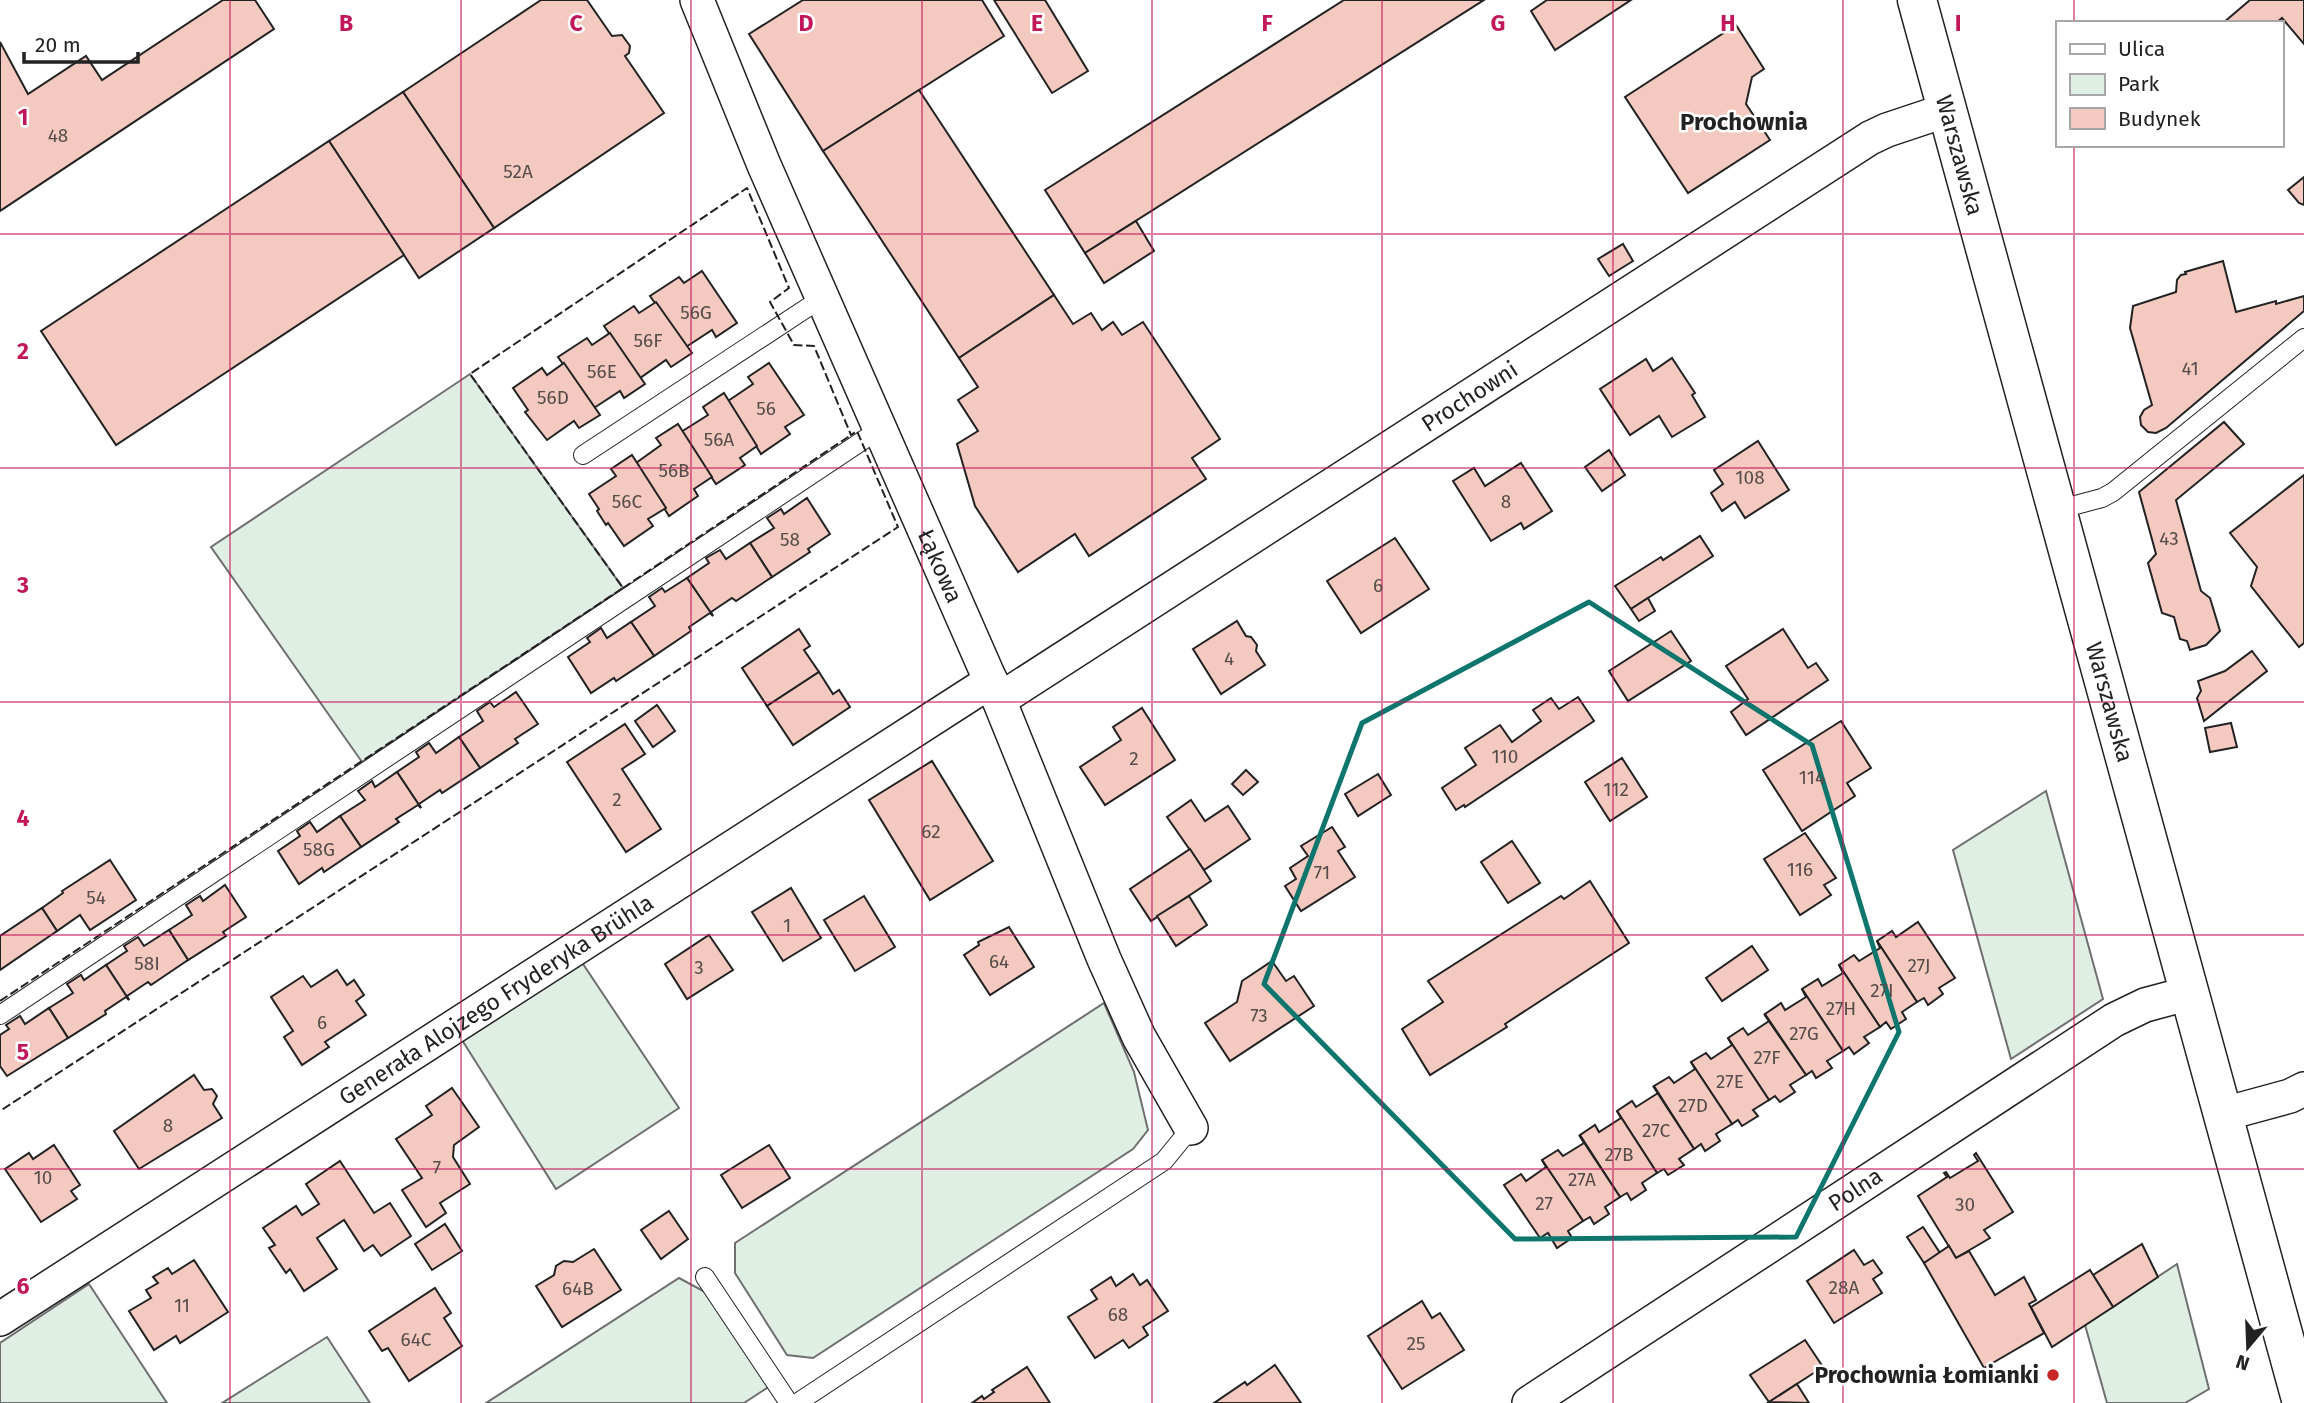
<svg xmlns="http://www.w3.org/2000/svg" width="2304" height="1403" font-family="'Fira Sans',sans-serif">
  <style>
    .green { fill: #e0efe3; stroke: #6f6f6f; stroke-width: 2 }
    .building { fill: #f3c9c0; stroke: #222; stroke-width: 2 }
    .lines { fill: none; stroke-linecap: round; stroke-linejoin: round }
    .service-casing { stroke: #222; stroke-width: 20 }
    .minor-casing { stroke: #222; stroke-width: 36 }
    .tertiary-casing { stroke: #222; stroke-width: 41 }
    .service { stroke: #fff; stroke-width: 18 }
    .minor { stroke: #fff; stroke-width: 33 }
    .tertiary { stroke: #fff; stroke-width: 38 }
    .fence { stroke: #222; stroke-width: 2; stroke-dasharray: 9 3.5; stroke-linecap: butt }
    .marked { fill: none; stroke: #0f766e; stroke-width: 5; stroke-linejoin: round }
    .grid { fill: none; stroke: #c2185b; stroke-width: 2; stroke-opacity: 0.55 }
    .poi-dot { fill: #c62828; stroke: #fff; stroke-width: 2.5 }
    .labels { text-anchor: middle; stroke-width: 5; stroke-linejoin: round; paint-order: stroke }
    .number-label { font-size: 19px; fill: #564c4a }
    .street-label { font-size: 23px; fill: #222; stroke: #fff }
    .poi-label { font-size: 23px; font-weight: bold; fill: #222; stroke: #fff; text-anchor: end }
    .neighbourhood-label { font-size: 24px; font-weight: bold; fill: #222; stroke: #fff }
    .grid-label { font-size: 23px; text-anchor: middle; font-weight: bold; fill: #c2185b; stroke: #fff; stroke-width: 5; stroke-linejoin: round; paint-order: stroke }
  </style>
  <rect width="100%" height="100%" fill="#fff"/>
  <g class="green">
    <polygon points="470,374 623,588 362,762 211,547"/>
    <polygon points="2046,791 2103,999 2011,1059 1953,850"/>
    <polygon points="581,961 679,1108 556,1189 462,1040"/>
    <polygon points="1104,1003 1134,1072 1148,1130 1133,1149 813,1358 787,1355 735,1273 735,1243"/>
    <polygon points="2177,1264 2209,1389 2185,1403 2107,1403 2085,1325"/>
    <polygon points="679,1278 707,1293 770,1386 744,1403 486,1403"/>
    <polygon points="89,1284 167,1403 0,1403 0,1343"/>
    <polygon points="327,1337 370,1403 222,1403"/>
  </g>
  <g class="building">
    <polygon points="223,0 255,0 274,29 0,211 0,42 28,94 86,56 102,80"/>
    <polygon points="541,0 587,0 612,36 622,35 630,46 629,53 625,56 664,113 494,228 403,92"/>
    <polygon points="803,0 982,0 1004,36 823,151 749,34"/>
    <polygon points="994,0 1045,0 1088,71 1052,93"/>
    <polygon points="1344,0 1484,0 1085,253 1045,190"/>
    <polygon points="1547,0 1631,0 1555,50 1531,11"/>
    <polygon points="2250,0 2304,0 2304,44 2282,18 2276,23 2223,23"/>
    <polygon points="1736,25 1764,69 1752,77 1746,104 1770,140 1688,193 1625,97"/>
    <polygon points="919,90 1054,295 959,358 823,151"/>
    <polygon points="403,92 494,228 419,278 329,141"/>
    <polygon points="329,141 404,255 116,445 41,331"/>
    <polygon points="2304,177 2304,205 2299,203 2288,190"/>
    <polygon points="1136,221 1154,251 1104,283 1085,253"/>
    <polygon points="1623,244 1633,261 1609,276 1598,259"/>
    <polygon points="2223,261 2236,312 2276,301 2276,304 2304,296 2304,311 2166,428 2156,433 2148,432 2141,425 2140,417 2144,410 2152,405 2130,328 2133,306 2176,292 2177,280 2181,275 2186,274 2185,272"/>
    <polygon points="702,271 737,323 716,337 712,330 686,347 650,296 679,277 684,283"/>
    <polygon points="1054,295 1073,324 1091,313 1102,330 1113,322 1122,335 1143,322 1220,439 1192,458 1206,479 1089,556 1075,534 1018,572 975,506 957,444 978,431 958,400 978,387 959,358"/>
    <polygon points="656,302 692,353 671,367 666,360 640,378 604,326 634,306 639,313"/>
    <polygon points="610,333 645,384 624,398 620,391 594,408 558,357 587,338 592,345"/>
    <polygon points="1672,358 1695,393 1692,395 1705,417 1672,437 1659,416 1630,435 1600,389 1646,359 1653,371"/>
    <polygon points="564,363 600,415 579,428 574,421 547,440 525,412 528,410 513,388 542,368 547,375"/>
    <polygon points="769,363 804,415 785,427 790,434 761,454 728,401 753,384 748,377"/>
    <polygon points="724,393 757,446 740,458 745,465 716,484 681,432 708,415 703,407"/>
    <polygon points="2224,422 2244,444 2176,500 2201,591 2210,598 2220,631 2206,645 2190,650 2187,641 2180,639 2174,617 2162,613 2148,563 2156,554 2139,492"/>
    <polygon points="678,424 712,477 694,489 698,496 669,516 636,463 661,445 656,438"/>
    <polygon points="1758,441 1789,490 1745,518 1735,502 1722,511 1711,493 1723,484 1714,470"/>
    <polygon points="1609,450 1625,475 1602,491 1585,467"/>
    <polygon points="632,455 666,508 648,519 653,526 624,546 608,523 606,525 597,511 599,509 589,494 616,476 611,469"/>
    <polygon points="1521,463 1552,511 1524,529 1521,523 1491,541 1453,481 1474,468 1485,486"/>
    <polygon points="2304,475 2304,643 2299,647 2251,586 2257,567 2230,533"/>
    <polygon points="807,498 830,534 808,549 810,552 772,577 750,543 774,528 767,518 781,509 784,514"/>
    <polygon points="1700,536 1713,556 1631,609 1615,586 1661,557 1663,560"/>
    <polygon points="1395,538 1429,589 1361,633 1327,581"/>
    <polygon points="750,543 772,577 736,601 732,598 711,612 713,616 687,578 709,563 706,558 720,550 726,559"/>
    <polygon points="687,578 713,616 710,613 689,627 691,631 654,656 631,622 655,606 649,597 662,588 665,592"/>
    <polygon points="1648,598 1655,611 1639,621 1631,609"/>
    <polygon points="1237,621 1246,636 1251,637 1257,645 1256,651 1265,665 1221,694 1193,649"/>
    <polygon points="631,622 654,656 616,681 614,678 591,693 568,657 590,642 587,638 601,628 607,638"/>
    <polygon points="799,629 810,646 804,650 819,672 767,706 742,668"/>
    <polygon points="1783,629 1808,668 1816,663 1828,680 1746,735 1731,712 1748,699 1726,666"/>
    <polygon points="1671,631 1691,661 1628,701 1609,671"/>
    <polygon points="2252,651 2267,671 2204,721 2197,698 2201,691 2198,681 2225,671"/>
    <polygon points="819,672 833,694 839,690 850,707 793,745 767,706"/>
    <polygon points="516,692 538,724 515,739 518,743 480,768 459,737 483,721 477,711 490,702 494,707"/>
    <polygon points="1578,697 1594,721 1465,807 1464,805 1456,810 1442,788 1476,765 1465,748 1500,725 1512,742 1541,721 1533,710 1551,698 1559,709"/>
    <polygon points="657,705 675,731 653,747 635,721"/>
    <polygon points="1142,708 1175,760 1105,805 1080,767 1121,740 1113,727"/>
    <polygon points="1841,721 1871,768 1847,783 1855,796 1802,831 1763,770"/>
    <polygon points="2231,723 2237,747 2210,752 2205,728"/>
    <polygon points="625,724 645,754 622,769 661,829 626,852 567,762"/>
    <polygon points="459,737 480,768 442,793 440,790 419,804 421,808 397,772 419,757 416,752 429,743 436,753"/>
    <polygon points="1622,758 1647,797 1610,821 1585,782"/>
    <polygon points="932,761 993,861 930,900 869,800"/>
    <polygon points="1246,770 1258,782 1243,795 1232,784"/>
    <polygon points="397,772 421,808 418,805 396,819 399,822 361,847 340,816 365,800 358,791 372,781 375,787"/>
    <polygon points="1378,774 1391,795 1358,816 1345,794"/>
    <polygon points="1191,800 1205,821 1228,806 1250,839 1204,870 1167,817"/>
    <polygon points="340,816 361,847 324,872 322,868 299,884 278,851 300,836 297,831 310,822 317,832"/>
    <polygon points="1332,827 1345,847 1338,851 1355,877 1301,911 1285,886 1296,879 1290,868 1308,856 1301,846"/>
    <polygon points="1805,833 1836,878 1824,885 1831,895 1800,915 1764,859"/>
    <polygon points="1512,841 1540,883 1508,903 1481,862"/>
    <polygon points="1190,849 1211,881 1151,921 1130,889"/>
    <polygon points="110,860 136,900 90,930 80,915 57,931 42,908 63,893 62,891"/>
    <polygon points="1590,881 1629,943 1505,1024 1507,1027 1430,1075 1402,1029 1443,1002 1428,981 1561,896 1564,899"/>
    <polygon points="225,885 246,917 223,932 226,936 188,960 169,930 192,915 186,905 200,896 203,901"/>
    <polygon points="791,888 821,938 783,961 752,912"/>
    <polygon points="864,896 895,947 855,971 824,920"/>
    <polygon points="1189,896 1207,925 1176,946 1157,916"/>
    <polygon points="42,908 57,931 0,970 0,936"/>
    <polygon points="1918,922 1955,978 1939,988 1943,994 1928,1005 1924,998 1917,1002 1877,941 1892,931 1896,937"/>
    <polygon points="1009,927 1034,967 990,995 964,955 979,945 978,942"/>
    <polygon points="169,930 188,960 151,985 148,982 127,996 129,1000 106,965 127,951 124,946 138,937 144,946"/>
    <polygon points="709,935 733,970 687,999 665,964"/>
    <polygon points="1877,941 1917,1002 1902,1012 1906,1019 1891,1029 1886,1022 1880,1027 1839,965 1854,955 1859,961 1880,948"/>
    <polygon points="1752,946 1768,970 1722,1001 1706,978"/>
    <polygon points="1272,961 1286,981 1294,976 1314,1006 1230,1061 1205,1023 1237,1002 1242,981"/>
    <polygon points="106,965 129,1000 126,997 105,1011 106,1014 68,1038 49,1008 73,993 67,984 81,975 84,980"/>
    <polygon points="1839,965 1880,1027 1864,1037 1869,1043 1854,1054 1849,1047 1843,1051 1802,989 1818,979 1822,986 1843,973"/>
    <polygon points="337,970 347,985 354,980 364,995 356,1001 366,1015 325,1042 329,1047 302,1065 284,1037 293,1031 271,997 303,976 311,987"/>
    <polygon points="1802,989 1843,1051 1827,1061 1832,1068 1816,1078 1812,1071 1806,1075 1765,1014 1781,1003 1785,1010 1806,997"/>
    <polygon points="49,1008 68,1038 7,1076 0,1066 0,1035 9,1029 6,1025 20,1016 25,1024"/>
    <polygon points="1764,1014 1806,1075 1790,1085 1795,1092 1780,1102 1775,1096 1769,1100 1728,1038 1743,1028 1748,1035 1769,1021"/>
    <polygon points="1728,1038 1769,1100 1753,1110 1758,1116 1742,1126 1738,1120 1732,1124 1691,1062 1706,1053 1711,1059 1732,1045"/>
    <polygon points="1691,1062 1732,1124 1716,1134 1720,1141 1705,1151 1701,1144 1694,1149 1654,1086 1669,1077 1674,1083 1695,1069"/>
    <polygon points="194,1075 204,1090 212,1089 217,1096 213,1104 222,1118 139,1169 114,1131"/>
    <polygon points="1653,1086 1694,1149 1679,1159 1684,1165 1668,1175 1664,1169 1657,1173 1617,1111 1632,1101 1636,1107 1658,1093"/>
    <polygon points="452,1088 479,1127 454,1145 453,1157 470,1184 440,1203 446,1213 426,1227 402,1190 422,1178 396,1139 432,1115 426,1106"/>
    <polygon points="1617,1111 1657,1173 1642,1183 1646,1190 1631,1200 1627,1193 1620,1197 1580,1135 1595,1125 1599,1132 1621,1118"/>
    <polygon points="1579,1135 1620,1197 1605,1207 1609,1214 1594,1224 1590,1217 1583,1221 1542,1160 1558,1150 1563,1156 1584,1143"/>
    <polygon points="54,1145 80,1185 71,1191 77,1199 41,1222 5,1169 29,1153 33,1159"/>
    <polygon points="769,1145 790,1178 742,1208 721,1175"/>
    <polygon points="1976,1153 2013,1212 1984,1230 1990,1238 1956,1258 1918,1196 1947,1177 1944,1173 1946,1172 1950,1178 1978,1161 1974,1155"/>
    <polygon points="1542,1160 1583,1221 1568,1231 1572,1238 1557,1248 1548,1233 1540,1238 1504,1185 1521,1174 1526,1181 1546,1167"/>
    <polygon points="340,1161 374,1213 390,1203 411,1236 381,1256 373,1245 364,1251 344,1220 317,1238 337,1269 304,1291 290,1269 286,1273 269,1248 275,1245 263,1228 296,1206 302,1215 319,1204 306,1184"/>
    <polygon points="669,1211 688,1239 661,1259 641,1230"/>
    <polygon points="445,1224 462,1251 432,1270 415,1244"/>
    <polygon points="1923,1227 1940,1253 1924,1263 1907,1237"/>
    <polygon points="2142,1244 2158,1277 2113,1307 2093,1275"/>
    <polygon points="1949,1246 1956,1258 1969,1251 1995,1295 2024,1277 2036,1300 2029,1304 2044,1333 1984,1368 1924,1263"/>
    <polygon points="594,1249 621,1290 562,1327 536,1286 554,1275 556,1266 564,1261 573,1262"/>
    <polygon points="1854,1250 1864,1265 1873,1260 1882,1273 1873,1279 1882,1293 1834,1323 1807,1281"/>
    <polygon points="194,1260 228,1312 180,1343 176,1336 154,1350 129,1311 151,1298 146,1290 158,1283 153,1277 168,1268 172,1274"/>
    <polygon points="2090,1270 2113,1307 2052,1347 2031,1307"/>
    <polygon points="1133,1274 1140,1285 1147,1280 1168,1311 1143,1327 1148,1335 1129,1348 1123,1340 1095,1358 1068,1317 1097,1299 1091,1290 1111,1277 1116,1286"/>
    <polygon points="435,1288 451,1313 444,1318 462,1346 409,1381 388,1348 382,1351 369,1331"/>
    <polygon points="1422,1301 1432,1318 1440,1313 1464,1350 1402,1389 1368,1336"/>
    <polygon points="1805,1340 1823,1367 1769,1402 1750,1375"/>
    <polygon points="1275,1365 1301,1403 1214,1403 1245,1382 1247,1385"/>
    <polygon points="1027,1367 1050,1403 972,1403 982,1396 984,1399 994,1392 992,1390"/>
    <polygon points="1797,1384 1809,1403 1769,1402"/>
  </g>
  <g class="lines">
    <g class="service-casing">
      <g id="service">
        <polyline points="583,455 822,298"/>
        <polyline points="2057,510 2102,498 2113,492 2304,338"/>
        <polyline points="0,1015 880,429"/>
        <polyline points="705,1277 789,1403"/>
        <polyline points="797,1403 1164,1161 1191,1128"/>
      </g>
    </g>
    <g class="minor-casing">
      <g id="minor">
        <path id="s1" d="M 697,0 L 764,165 L 999,700 L 1104,959 L 1139,1037 L 1191,1128"/>
        <path id="s2" d="M 999,700 L 1870,138 L 1887,130 L 1947,110"/>
        <polyline points="2224,1114 2290,1096 2304,1089"/>
        <path id="s3" d="M 0,1319 L 991,681"/>
        <path id="s4" d="M 1529,1403 L 2114,1020 L 2145,1005 L 2190,993"/>
      </g>
    </g>
    <g class="tertiary-casing">
      <g id="tertiary">
        <path id="s5" d="M 1917,0 L 2302,1403"/>
      </g>
    </g>
    <use href="#service" class="service"/>
    <use href="#minor" class="minor"/>
    <use href="#tertiary" class="tertiary"/>
    <g class="fence">
      <polyline points="623,588 851,435"/>
      <polyline points="0,1001 623,588 470,374 747,188 789,288 770,302 794,345 814,346 851,435 857,431 898,527 0,1111"/>
    </g>
  </g>
  <path class="marked" d="M 1589,602 L 1812,745 L 1899,1032 L 1796,1237 L 1515,1239 L 1264,984 L 1362,723 Z"/>
  <path class="grid" d="M 230,0 L 230,1403M 461,0 L 461,1403M 691,0 L 691,1403M 922,0 L 922,1403M 1152,0 L 1152,1403M 1382,0 L 1382,1403M 1613,0 L 1613,1403M 1843,0 L 1843,1403M 2074,0 L 2074,23M 2074,145 L 2074,1403M 0,234 L 2304,234M 0,468 L 2304,468M 0,702 L 2304,702M 0,935 L 2304,935M 0,1169 L 2304,1169"/>
  <circle class="poi-dot" cx="2053" cy="1375" r="7"/>
  <g class="labels">
    <g class="number-label">
      <text x="58" y="142">48</text>
      <text x="518" y="178">52A</text>
      <text x="696" y="319">56G</text>
      <text x="648" y="347">56F</text>
      <text x="2190" y="375">41</text>
      <text x="602" y="378">56E</text>
      <text x="553" y="404">56D</text>
      <text x="766" y="415">56</text>
      <text x="719" y="446">56A</text>
      <text x="674" y="477">56B</text>
      <text x="1750" y="484">108</text>
      <text x="627" y="508">56C</text>
      <text x="1506" y="508">8</text>
      <text x="2169" y="545">43</text>
      <text x="790" y="546">58</text>
      <text x="1378" y="592">6</text>
      <text x="1229" y="665">4</text>
      <text x="1505" y="763">110</text>
      <text x="1134" y="765">2</text>
      <text x="1812" y="784">114</text>
      <text x="1616" y="796">112</text>
      <text x="617" y="806">2</text>
      <text x="931" y="838">62</text>
      <text x="319" y="856">58G</text>
      <text x="1800" y="876">116</text>
      <text x="1322" y="879">71</text>
      <text x="96" y="904">54</text>
      <text x="787" y="932">1</text>
      <text x="999" y="968">64</text>
      <text x="147" y="970">58I</text>
      <text x="1919" y="972">27J</text>
      <text x="699" y="974">3</text>
      <text x="1882" y="997">27I</text>
      <text x="1841" y="1015">27H</text>
      <text x="1259" y="1022">73</text>
      <text x="322" y="1029">6</text>
      <text x="1804" y="1040">27G</text>
      <text x="1767" y="1064">27F</text>
      <text x="1730" y="1088">27E</text>
      <text x="1693" y="1112">27D</text>
      <text x="168" y="1132">8</text>
      <text x="1656" y="1137">27C</text>
      <text x="1619" y="1161">27B</text>
      <text x="437" y="1174">7</text>
      <text x="43" y="1184">10</text>
      <text x="1582" y="1186">27A</text>
      <text x="1544" y="1210">27</text>
      <text x="1965" y="1211">30</text>
      <text x="1844" y="1294">28A</text>
      <text x="578" y="1295">64B</text>
      <text x="182" y="1312">11</text>
      <text x="1118" y="1321">68</text>
      <text x="416" y="1346">64C</text>
      <text x="1416" y="1350">25</text>
    </g>
    <g class="street-label">
      <text dy="8" stroke="none"><textPath href="#s5" startOffset="161">Warszawska</textPath></text>
      <text dy="8" stroke="none"><textPath href="#s2" startOffset="560">Prochowni</textPath></text>
      <text dy="8" stroke="none"><textPath href="#s1" startOffset="616">Łąkowa</textPath></text>
      <text dy="8" stroke="none"><textPath href="#s5" startOffset="728">Warszawska</textPath></text>
      <text dy="8" stroke="none"><textPath href="#s3" startOffset="590">Generała Alojzego Fryderyka Brühla</textPath></text>
      <text dy="8" stroke="none"><textPath href="#s4" startOffset="390">Polna</textPath></text>
    </g>
    <g class="poi-label">
      <text x="2039" y="1383">Prochownia Łomianki</text>
    </g>
    <g class="neighbourhood-label">
      <text x="1744" y="130">Prochownia</text>
    </g>
  </g>
  <g class="grid-label">
    <text x="346" y="31">B</text>
    <text x="576" y="31">C</text>
    <text x="806" y="31">D</text>
    <text x="1037" y="31">E</text>
    <text x="1267" y="31">F</text>
    <text x="1498" y="31">G</text>
    <text x="1728" y="31">H</text>
    <text x="1958" y="31">I</text>
    <text x="23" y="125">1</text>
    <text x="23" y="359">2</text>
    <text x="23" y="593">3</text>
    <text x="23" y="826">4</text>
    <text x="23" y="1060">5</text>
    <text x="23" y="1294">6</text>
  </g>
  <rect x="2056" y="21" width="228" height="126" fill="#ffffff" stroke="#a7a7a7" stroke-width="2"/>
  <rect x="2070" y="44" width="35" height="10" fill="#ffffff" stroke="#a7a7a7" stroke-width="2"/>
  <text x="2118" y="56" font-size="21" fill="#222222">Ulica</text>
  <rect x="2070" y="74" width="35" height="21" fill="#e0efe3" stroke="#a7a7a7" stroke-width="2"/>
  <text x="2118" y="91" font-size="21" fill="#222222">Park</text>
  <rect x="2070" y="108" width="35" height="21" fill="#f3c9c0" stroke="#a7a7a7" stroke-width="2"/>
  <text x="2118" y="126" font-size="21" fill="#222222">Budynek</text>
  <g transform="translate(2248 1347) rotate(199)" stroke="#ffffff" stroke-width="5" paint-order="stroke">
  <path d="M0-5L12 26L0 18L-12 26Z" fill="#222222"/>
  <text y="-10" font-size="19" font-weight="bold" text-anchor="middle" fill="#222222">N</text>
  </g>
  <path d="M24 52v10h114v-10" fill="none" stroke="#222222" stroke-width="3.5"/>
  <text x="35" y="52" font-size="21" fill="#222222" stroke="#ffffff" stroke-width="5" paint-order="stroke">20 m</text>
</svg>
